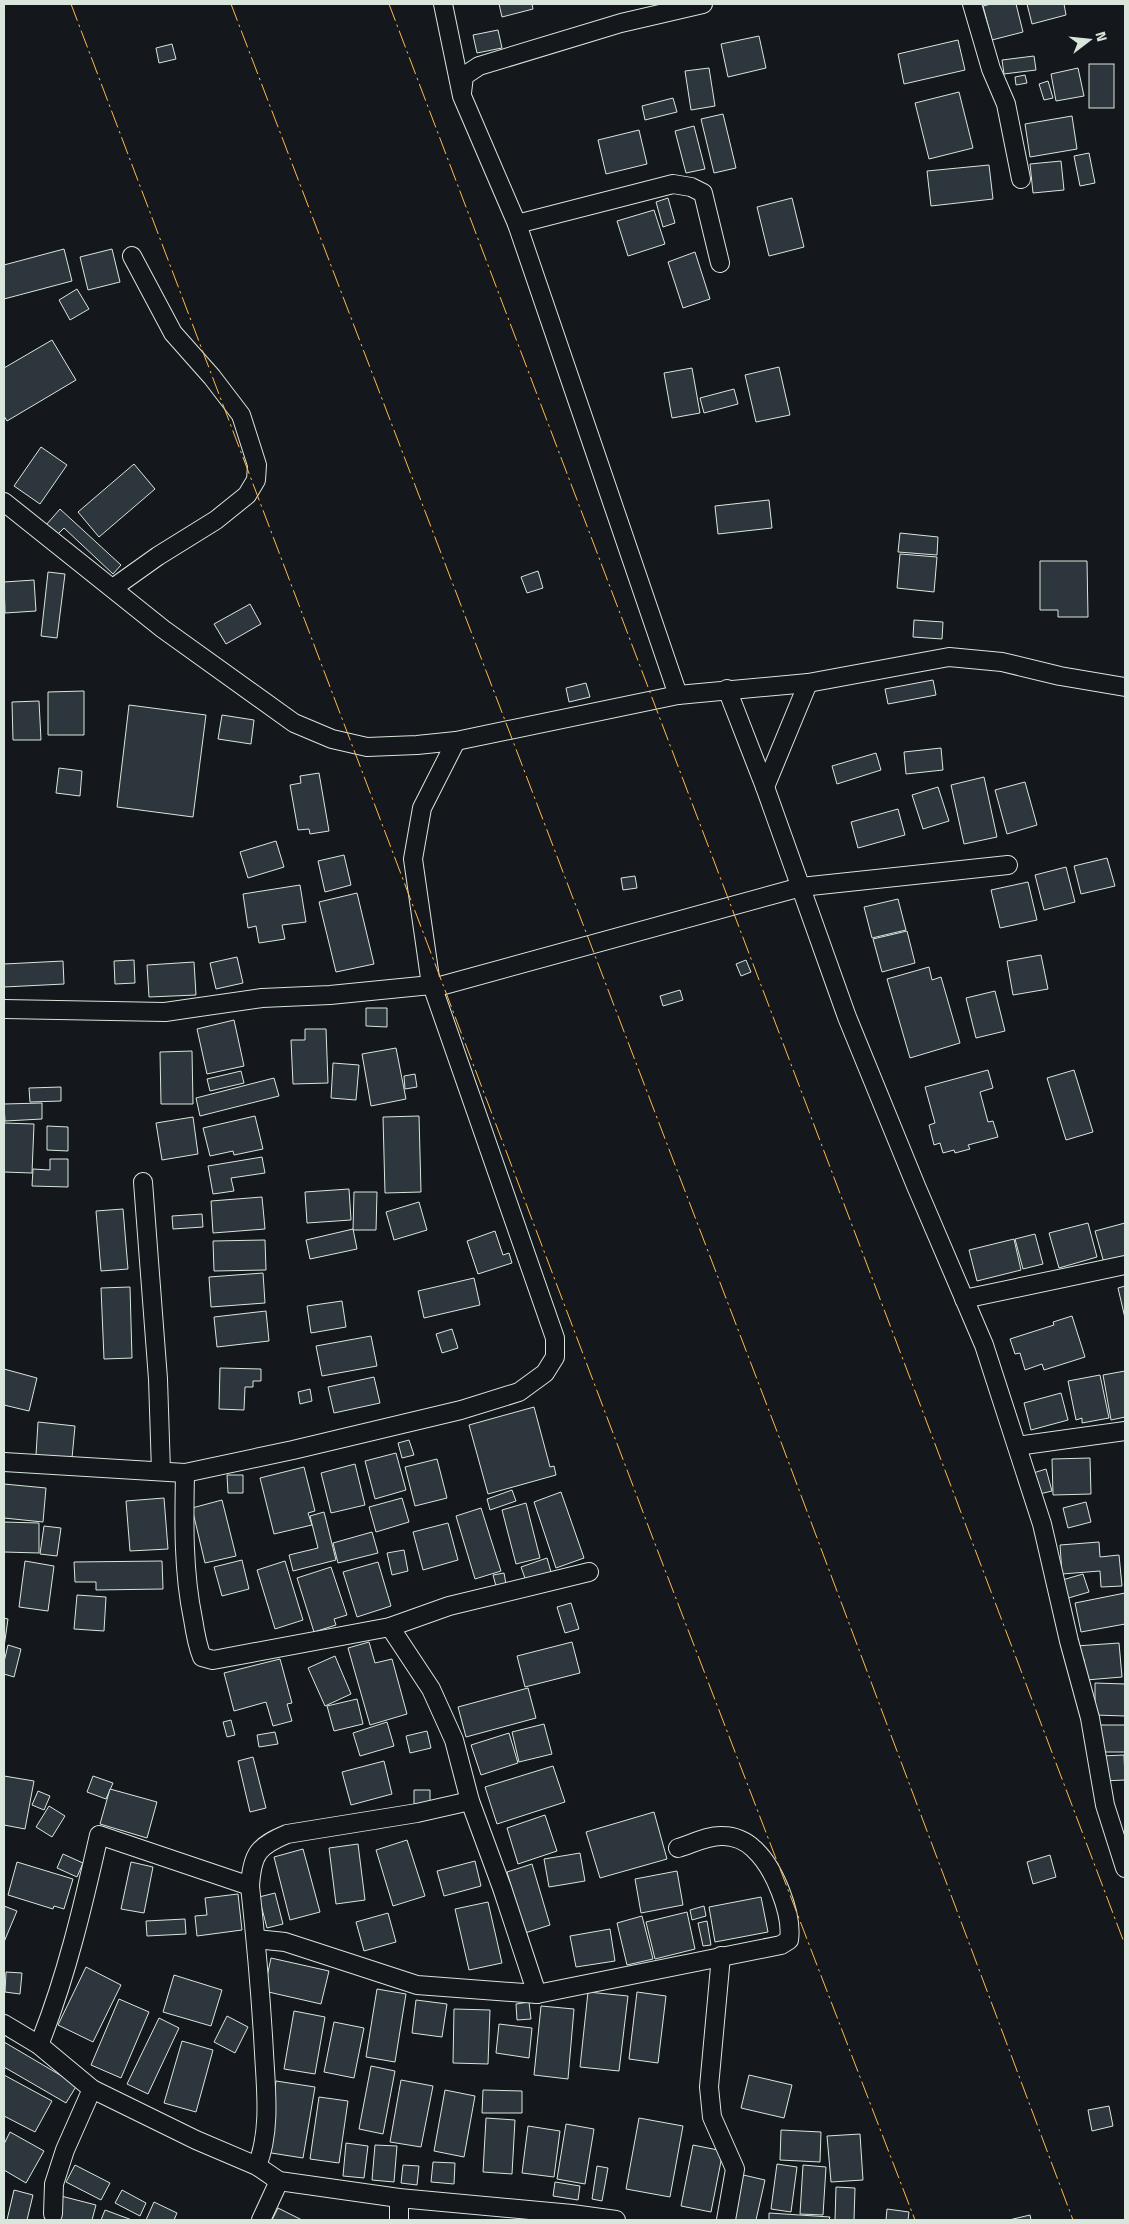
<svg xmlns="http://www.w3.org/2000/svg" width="1129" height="2224" font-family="'Titillium Web',sans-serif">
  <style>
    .building { fill: #2c363c; stroke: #d8e6dc }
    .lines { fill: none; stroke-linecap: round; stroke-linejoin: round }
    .street-casing { stroke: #d8e6dc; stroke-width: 20 }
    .street { stroke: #14181c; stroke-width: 18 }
    .power { stroke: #ffb74d; stroke-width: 1; stroke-dasharray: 18 4 2.5 4; stroke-linecap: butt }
  </style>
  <rect width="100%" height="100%" fill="#14181c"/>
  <g class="building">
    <polygon points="499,4 532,4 533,9 502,17"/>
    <polygon points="991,4 1016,4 1023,32 992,40 983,6"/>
    <polygon points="1027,4 1064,4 1066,15 1032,24"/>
    <polygon points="498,30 502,48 477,53 473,35"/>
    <polygon points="759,36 766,68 728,77 721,44"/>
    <polygon points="958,40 965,70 904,84 898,54"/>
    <polygon points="172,44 176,59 159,63 156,48"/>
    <polygon points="1034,56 1036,70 1004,74 1002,60"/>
    <rect x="1089" y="64" width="25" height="44"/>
    <polygon points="709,68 715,106 691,110 685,71"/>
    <polygon points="1078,68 1084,96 1056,101 1051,74"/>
    <polygon points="1025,75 1027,83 1016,85 1015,77"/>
    <polygon points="1048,81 1053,98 1044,100 1039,84"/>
    <polygon points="959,92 973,148 929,159 915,103"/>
    <polygon points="673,98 677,112 645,120 642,106"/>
    <polygon points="723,114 736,168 714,173 701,119"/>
    <polygon points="1072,116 1077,149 1030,157 1025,124"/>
    <polygon points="694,126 705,169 686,173 675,131"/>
    <polygon points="639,130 647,164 606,174 598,140"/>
    <polygon points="1089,153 1095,183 1080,186 1074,156"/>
    <polygon points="1061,161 1064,190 1033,193 1030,164"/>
    <polygon points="989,165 993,199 931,206 927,171"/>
    <polygon points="668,198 675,223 663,227 656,202"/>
    <polygon points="792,198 804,247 769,256 757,207"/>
    <polygon points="654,210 665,244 628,256 617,221"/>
    <polygon points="64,249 72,281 4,299 4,265"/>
    <polygon points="112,249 120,282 88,290 80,257"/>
    <polygon points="695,252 710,299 683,308 668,262"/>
    <polygon points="77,289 89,309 70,320 59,300"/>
    <polygon points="52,340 76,380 7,421 4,416 4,368"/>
    <polygon points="779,367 790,415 756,422 745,375"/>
    <polygon points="692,368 700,413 672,418 664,373"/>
    <polygon points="734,389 738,404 704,413 700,398"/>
    <polygon points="41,447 67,465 40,504 14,486"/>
    <polygon points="134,464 155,489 99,537 78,512"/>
    <polygon points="769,500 772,528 718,534 715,506"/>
    <polygon points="60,509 121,565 113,574 64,528 57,535 46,525"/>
    <polygon points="900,533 938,537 937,555 898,552"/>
    <polygon points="900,554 937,557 934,592 897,588"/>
    <polygon points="1040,561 1087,561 1088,617 1058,617 1058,610 1040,610"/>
    <polygon points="538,571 543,588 527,593 521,577"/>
    <polygon points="48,572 65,574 57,638 41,636"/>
    <polygon points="34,580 36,611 5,613 4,582"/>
    <polygon points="250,604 261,624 226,644 214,624"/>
    <polygon points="914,620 943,622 942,639 913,637"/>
    <polygon points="933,680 936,695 888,704 885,689"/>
    <polygon points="586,683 590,697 569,702 566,688"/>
    <polygon points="84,691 84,735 48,735 48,692"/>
    <polygon points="39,701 41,740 13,740 12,702"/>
    <polygon points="129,705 206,715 193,817 117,807"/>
    <polygon points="222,715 254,720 251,744 218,739"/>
    <polygon points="941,748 943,770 906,774 904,752"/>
    <polygon points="876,753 881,770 837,784 832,766"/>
    <polygon points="59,768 82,771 80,796 56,793"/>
    <polygon points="319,773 329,831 310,834 309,829 298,830 290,785 301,783 300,776"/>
    <polygon points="984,777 997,837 964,844 951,785"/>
    <polygon points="1025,782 1037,825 1007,834 995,790"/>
    <polygon points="938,787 949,821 923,829 912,795"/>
    <polygon points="898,809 905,835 858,848 851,822"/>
    <polygon points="276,841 284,867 248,878 240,852"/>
    <polygon points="344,855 351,885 325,892 318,861"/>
    <polygon points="1107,858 1115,886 1081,894 1074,866"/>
    <polygon points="1066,867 1075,902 1044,910 1035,875"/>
    <polygon points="635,876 637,888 623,890 621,878"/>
    <polygon points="1028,882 1037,920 1000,928 991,890"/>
    <polygon points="300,885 306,922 282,925 285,939 259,943 256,926 248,928 243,894"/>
    <polygon points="357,893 374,964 336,972 319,902"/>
    <polygon points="898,899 906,930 872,938 864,907"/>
    <polygon points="907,931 915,963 882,972 873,939"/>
    <polygon points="1041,955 1048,989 1013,995 1007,961"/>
    <polygon points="237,957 243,983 216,989 210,963"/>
    <polygon points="134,960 135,983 115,984 114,961"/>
    <polygon points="746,960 751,972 741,976 736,964"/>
    <polygon points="63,961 64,984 4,987 4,964"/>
    <polygon points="194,962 196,995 149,997 147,965"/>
    <polygon points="929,967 932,980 941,977 960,1043 910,1058 887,979"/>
    <polygon points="680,990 683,1000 663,1006 660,996"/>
    <polygon points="995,991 1005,1031 976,1038 966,998"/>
    <polygon points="366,1008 387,1008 387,1027 366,1026"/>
    <polygon points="234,1020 244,1066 207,1074 197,1029"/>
    <polygon points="305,1029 326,1029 328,1083 293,1084 291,1040 305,1040"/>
    <polygon points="396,1048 406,1099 371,1106 362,1054"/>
    <polygon points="192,1051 193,1104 161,1104 160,1052"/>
    <polygon points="333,1063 359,1065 356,1100 331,1098"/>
    <polygon points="988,1070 993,1088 980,1092 988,1122 993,1121 998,1137 968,1145 970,1149 955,1153 954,1150 943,1153 940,1143 934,1145 929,1125 935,1123 925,1087"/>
    <polygon points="1074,1070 1093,1132 1066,1140 1047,1078"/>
    <polygon points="241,1071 244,1083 210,1091 207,1079"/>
    <polygon points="415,1074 417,1087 405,1089 404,1076"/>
    <polygon points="274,1078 279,1096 200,1116 196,1098"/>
    <polygon points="61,1087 61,1101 30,1102 29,1088"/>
    <polygon points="42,1103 42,1119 5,1121 4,1104"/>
    <polygon points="255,1116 263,1149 234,1155 233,1151 210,1156 203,1128"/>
    <polygon points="419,1116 421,1192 385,1193 383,1117"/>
    <polygon points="193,1117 198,1154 162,1160 156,1123"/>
    <polygon points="4,1123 34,1124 32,1173 4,1172"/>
    <polygon points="47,1126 68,1127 68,1151 47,1150"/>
    <polygon points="262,1157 265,1173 231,1178 234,1191 213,1194 208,1166"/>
    <polygon points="50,1159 68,1159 68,1187 32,1186 33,1169 50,1170"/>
    <polygon points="349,1189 351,1220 307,1223 305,1192"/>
    <polygon points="354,1192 377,1192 376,1230 353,1230"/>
    <polygon points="262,1197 265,1229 213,1233 211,1201"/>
    <polygon points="419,1202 427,1230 394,1240 386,1212"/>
    <polygon points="123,1209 128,1269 101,1271 96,1211"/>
    <polygon points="202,1214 203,1227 173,1229 172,1216"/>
    <polygon points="1088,1223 1097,1257 1059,1268 1049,1233"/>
    <polygon points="1125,1223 1125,1257 1104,1263 1095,1231"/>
    <polygon points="353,1229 357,1249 310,1259 306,1240"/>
    <polygon points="495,1231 503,1255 509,1253 512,1263 478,1274 467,1241"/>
    <polygon points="1035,1234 1043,1264 1023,1269 1015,1239"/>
    <polygon points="1014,1239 1021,1270 977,1281 969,1250"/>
    <polygon points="265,1240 266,1270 214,1271 213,1241"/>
    <polygon points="263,1273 265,1303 211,1307 209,1277"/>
    <polygon points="474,1278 480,1305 424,1318 418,1291"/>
    <polygon points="1125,1286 1125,1318 1118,1288"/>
    <polygon points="130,1287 132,1358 104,1359 101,1288"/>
    <polygon points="342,1301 346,1327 311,1333 307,1306"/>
    <polygon points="266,1311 269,1341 217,1347 214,1317"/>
    <polygon points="1072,1316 1085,1357 1044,1370 1042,1364 1025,1370 1020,1353 1015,1354 1010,1339 1054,1325 1053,1322"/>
    <polygon points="452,1329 458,1348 442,1353 436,1334"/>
    <polygon points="371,1336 377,1366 322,1376 316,1346"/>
    <polygon points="220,1368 261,1369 261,1381 253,1381 253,1387 245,1387 244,1410 219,1409"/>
    <polygon points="4,1369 37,1378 29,1411 4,1405"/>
    <polygon points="1125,1371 1125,1417 1111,1420 1103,1375"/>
    <polygon points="1100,1375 1109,1418 1082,1423 1082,1418 1076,1420 1068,1381"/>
    <polygon points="374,1377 380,1403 334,1413 328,1387"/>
    <polygon points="310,1389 312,1401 300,1404 298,1392"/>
    <polygon points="1061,1393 1068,1420 1031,1430 1024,1403"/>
    <polygon points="534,1407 550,1467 554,1466 556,1475 488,1494 469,1425"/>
    <polygon points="38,1422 75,1426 72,1458 36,1455"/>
    <polygon points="409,1440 414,1455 402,1458 398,1443"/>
    <polygon points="396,1453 406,1490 375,1499 365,1461"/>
    <polygon points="1090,1458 1091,1494 1053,1495 1052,1459"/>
    <polygon points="437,1459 447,1498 415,1506 405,1467"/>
    <polygon points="355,1464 365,1505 331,1513 321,1473"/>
    <polygon points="304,1467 315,1511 308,1513 312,1525 274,1534 260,1478"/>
    <polygon points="1046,1469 1052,1491 1035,1495 1030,1474"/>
    <polygon points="227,1475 243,1475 243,1493 228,1493"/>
    <polygon points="4,1484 46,1488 43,1522 4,1518"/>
    <polygon points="512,1490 516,1501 490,1510 487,1499"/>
    <polygon points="561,1492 584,1558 556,1568 534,1502"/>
    <polygon points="164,1498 168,1549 130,1551 126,1501"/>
    <polygon points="402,1498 409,1522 376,1532 369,1507"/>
    <polygon points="222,1500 236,1556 205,1563 192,1508"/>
    <polygon points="1086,1502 1091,1522 1068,1528 1063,1508"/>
    <polygon points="526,1503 540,1558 516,1564 502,1510"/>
    <polygon points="481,1508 501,1571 475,1579 456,1516"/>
    <polygon points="324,1512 336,1560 293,1571 289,1555 318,1548 310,1516"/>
    <polygon points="4,1522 39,1523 39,1553 4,1552"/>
    <polygon points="448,1523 458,1560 423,1570 413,1532"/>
    <polygon points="44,1526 61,1528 57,1556 40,1554"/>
    <polygon points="372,1532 378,1553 338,1563 333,1543"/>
    <polygon points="1099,1542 1100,1557 1119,1555 1122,1586 1101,1587 1100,1571 1062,1574 1060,1545"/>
    <polygon points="404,1550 408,1571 392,1575 387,1553"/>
    <polygon points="547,1558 551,1572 526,1581 521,1567"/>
    <polygon points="242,1560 249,1589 222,1596 214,1567"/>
    <polygon points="25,1561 54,1566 48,1611 19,1607"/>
    <polygon points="162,1561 163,1589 96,1590 96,1582 75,1582 74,1562"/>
    <polygon points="285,1561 303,1620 275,1629 257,1570"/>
    <polygon points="378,1562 391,1606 357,1617 343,1572"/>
    <polygon points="331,1567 347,1615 334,1619 336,1625 314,1632 297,1578"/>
    <polygon points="504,1573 506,1584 496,1586 493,1575"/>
    <polygon points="1083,1574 1089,1592 1065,1599 1059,1581"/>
    <polygon points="1125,1593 1125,1624 1081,1632 1075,1603"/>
    <polygon points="77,1595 106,1597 104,1631 74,1629"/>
    <polygon points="571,1603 579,1629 565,1633 557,1607"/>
    <polygon points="4,1618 8,1619 4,1647"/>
    <polygon points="369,1642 375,1663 392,1659 407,1714 370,1725 348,1648"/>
    <polygon points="572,1642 580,1673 525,1687 517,1656"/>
    <polygon points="1119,1643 1122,1677 1086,1680 1084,1659 1078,1660 1076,1646"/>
    <polygon points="8,1645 21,1649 14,1677 4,1674 4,1662"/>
    <polygon points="335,1656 351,1694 325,1706 308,1668"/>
    <polygon points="280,1659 292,1703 287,1704 292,1721 273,1726 266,1702 234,1711 224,1673"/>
    <polygon points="1095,1683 1125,1684 1125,1716 1095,1715"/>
    <polygon points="528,1688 536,1718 466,1737 458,1707"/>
    <polygon points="357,1699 363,1724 334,1731 327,1706"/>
    <polygon points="231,1720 235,1735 227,1737 223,1722"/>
    <polygon points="387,1722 394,1746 360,1756 353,1733"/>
    <polygon points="544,1724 552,1754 519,1762 512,1732"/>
    <rect x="1100" y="1725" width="25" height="27"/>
    <polygon points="427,1731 431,1748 410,1753 406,1736"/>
    <polygon points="275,1732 278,1744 259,1747 257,1735"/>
    <polygon points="509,1733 518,1763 481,1775 471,1745"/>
    <polygon points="1124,1755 1125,1780 1102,1781 1101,1756"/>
    <polygon points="253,1757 266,1808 250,1812 238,1761"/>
    <polygon points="384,1761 392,1794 351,1805 342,1772"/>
    <polygon points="553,1766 565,1802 497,1824 485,1787"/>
    <polygon points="4,1776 34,1781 25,1829 4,1825"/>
    <polygon points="93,1776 113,1783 106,1799 87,1792"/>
    <polygon points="110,1789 157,1802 147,1838 100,1824"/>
    <polygon points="414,1790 430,1790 430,1803 414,1804"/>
    <polygon points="38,1791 50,1796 44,1810 32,1805"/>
    <polygon points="49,1806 65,1816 52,1837 36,1827"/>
    <polygon points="654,1812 667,1859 600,1878 586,1832"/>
    <polygon points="545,1815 557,1851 518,1864 507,1828"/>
    <polygon points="407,1840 425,1896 393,1906 376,1850"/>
    <polygon points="358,1844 365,1900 336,1904 329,1848"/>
    <polygon points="303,1849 320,1912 290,1920 274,1857"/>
    <polygon points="580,1853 585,1881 549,1887 544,1859"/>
    <polygon points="63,1854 83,1863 77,1877 57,1868"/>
    <polygon points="1050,1855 1056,1877 1033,1884 1027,1862"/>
    <polygon points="475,1861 481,1886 444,1896 437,1871"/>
    <polygon points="17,1862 73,1879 64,1909 54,1906 53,1909 8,1895"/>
    <polygon points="131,1862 153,1867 144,1913 121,1909"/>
    <polygon points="532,1864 550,1925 525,1933 507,1872"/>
    <polygon points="677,1871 683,1905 641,1913 635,1879"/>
    <polygon points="275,1893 283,1924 267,1928 259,1897"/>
    <polygon points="238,1894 242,1930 197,1936 195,1916 207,1915 205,1898"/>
    <polygon points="761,1897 768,1932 715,1942 709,1907"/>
    <polygon points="488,1902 502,1963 469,1970 455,1909"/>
    <polygon points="4,1906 17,1911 4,1942"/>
    <polygon points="704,1906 706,1916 692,1920 690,1910"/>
    <polygon points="687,1912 695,1949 655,1959 646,1922"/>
    <polygon points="388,1913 396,1942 364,1951 356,1922"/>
    <polygon points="642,1916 653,1959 627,1965 617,1923"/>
    <polygon points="185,1919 186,1934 147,1936 146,1921"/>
    <polygon points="707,1921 711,1945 703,1946 698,1923"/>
    <polygon points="610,1929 615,1961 576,1967 570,1936"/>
    <polygon points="271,1958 329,1971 321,2004 264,1991"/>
    <polygon points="86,1967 121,1985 93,2042 58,2025"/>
    <polygon points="6,1972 22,1973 20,1994 5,1992"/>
    <polygon points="174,1975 222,1990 211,2026 163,2012"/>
    <polygon points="377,1989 406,1994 395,2062 366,2057"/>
    <polygon points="588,1992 628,1996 619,2071 580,2067"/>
    <polygon points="637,1992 666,1996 658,2063 629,2059"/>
    <polygon points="119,1999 149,2012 121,2078 91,2065"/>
    <polygon points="416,2000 447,2004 442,2037 412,2033"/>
    <polygon points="529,2002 531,2019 517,2020 516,2004"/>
    <polygon points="541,2006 574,2009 568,2079 534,2075"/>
    <polygon points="454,2009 490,2010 488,2064 453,2063"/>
    <polygon points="294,2011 325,2017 315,2074 284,2069"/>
    <polygon points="227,2016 248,2027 235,2053 214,2042"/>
    <polygon points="159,2018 179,2028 148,2094 127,2084"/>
    <polygon points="334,2022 364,2028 354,2078 324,2072"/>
    <polygon points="499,2024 532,2028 529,2058 496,2053"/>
    <polygon points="182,2041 213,2050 196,2112 164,2103"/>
    <polygon points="4,2042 77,2085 66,2103 4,2067"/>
    <polygon points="371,2066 395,2071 383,2134 359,2129"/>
    <polygon points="4,2075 52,2101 35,2132 4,2116"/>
    <polygon points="749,2075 792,2085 784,2118 741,2108"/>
    <polygon points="401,2080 433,2086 421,2147 390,2142"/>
    <polygon points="276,2081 315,2087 303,2158 265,2152"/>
    <polygon points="445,2090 475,2096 464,2157 434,2151"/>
    <polygon points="483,2090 522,2091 522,2113 482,2113"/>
    <polygon points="319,2097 348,2101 339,2163 310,2159"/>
    <polygon points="1109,2106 1113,2126 1092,2131 1088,2110"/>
    <polygon points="486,2118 515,2120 512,2174 483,2172"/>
    <polygon points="639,2118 683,2126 670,2197 626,2189"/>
    <polygon points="566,2124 594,2129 585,2184 557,2179"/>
    <polygon points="528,2126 560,2131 554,2177 522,2173"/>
    <polygon points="781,2130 821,2132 820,2162 780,2160"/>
    <polygon points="10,2132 44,2151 26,2183 4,2170 4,2144"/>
    <polygon points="860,2134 863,2180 831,2182 827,2136"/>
    <polygon points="346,2143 368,2146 364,2178 343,2176"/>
    <polygon points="375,2145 397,2146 394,2182 372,2180"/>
    <polygon points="693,2145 723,2151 711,2212 681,2206"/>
    <polygon points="433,2162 455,2163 454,2184 431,2182"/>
    <polygon points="777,2164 797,2167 791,2212 771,2209"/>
    <polygon points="75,2165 110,2183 101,2200 66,2182"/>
    <polygon points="403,2165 419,2166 417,2185 401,2183"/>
    <polygon points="803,2165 826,2167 823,2215 800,2214"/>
    <polygon points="597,2166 608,2168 602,2201 592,2199"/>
    <polygon points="739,2174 765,2180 756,2220 728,2220"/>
    <polygon points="555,2182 580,2186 578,2200 553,2196"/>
    <polygon points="836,2187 855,2188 854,2220 835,2220"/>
    <polygon points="14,2190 33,2195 27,2220 7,2220"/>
    <polygon points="122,2190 146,2203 140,2216 115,2203"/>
    <polygon points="61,2196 96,2205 92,2220 54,2220"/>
    <polygon points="154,2202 177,2213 174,2220 146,2220"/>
    <polygon points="278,2208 302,2220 272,2220"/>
    <polygon points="887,2209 909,2212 908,2220 886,2220"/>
    <polygon points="105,2210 132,2220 101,2220"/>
    <polygon points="769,2213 830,2217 829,2220 769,2220"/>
    <polygon points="1030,2215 1031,2220 1009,2220"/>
  </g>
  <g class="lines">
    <g class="street-casing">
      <g id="street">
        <polyline points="443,4 462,96 517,224 678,695"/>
        <polyline points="972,4 991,69 1006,104 1021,179"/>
        <polyline points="462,93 464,76 479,66 621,23 703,4"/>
        <polyline points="517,224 673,184 691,187 703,193 720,263"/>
        <polyline points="4,502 163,629 294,723 332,739 367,747 417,745 456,741 678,695 808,683 949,657 1002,662 1060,676 1125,687"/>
        <polyline points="113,588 158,556 216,520 247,495 256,480 257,465 241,415 212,377 173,333 132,256"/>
        <polyline points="727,689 765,787 847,1017 916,1186 984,1345 1042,1524 1069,1641 1090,1718 1105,1805 1125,1868"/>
        <polyline points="765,787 808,683"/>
        <polyline points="431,985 413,859 422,808 456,741"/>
        <polyline points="4,1009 165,1012 262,998 330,995 431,985 433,988 801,887 1008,865"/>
        <polyline points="143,1182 158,1379 161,1471"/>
        <polyline points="964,1299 1125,1265"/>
        <polyline points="1017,1446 1125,1431"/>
        <polyline points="4,1462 185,1473 293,1450 461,1410 519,1392 545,1373 555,1357 555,1338 433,988"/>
        <path d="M 185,1473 C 184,1522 183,1571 193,1619 C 195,1632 197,1645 202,1657 L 213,1660 L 390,1627 L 449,1606 L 589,1572"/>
        <polyline points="390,1627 431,1689 454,1740 470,1801 502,1888 537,1994"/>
        <path d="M 256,1939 L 285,1942 L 417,1985 L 537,1994 L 781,1945 L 789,1940 C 793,1914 774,1867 754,1849 C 746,1841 734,1836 723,1836 C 708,1835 692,1844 678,1848"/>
        <polyline points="721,1956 709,2087 712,2117 735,2169 726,2220"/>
        <polyline points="4,2024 39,2045 92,2089 196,2140 257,2166 279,2181 399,2198 572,2214 616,2220"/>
        <path d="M 39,2045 C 66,1978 83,1906 99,1835 L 250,1886"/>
        <path d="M 257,2166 C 271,2131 266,2089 264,2053 C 261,1997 256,1941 250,1886 C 252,1854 258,1846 287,1834 L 417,1813 L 470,1801"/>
        <polyline points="399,2198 399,2220"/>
        <polyline points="53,2214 54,2184 65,2150 92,2089"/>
        <polyline points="261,2220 279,2181"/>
      </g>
    </g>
    <use href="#street" class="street"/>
    <g class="power">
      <polyline points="71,4 657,1549 915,2220"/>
      <polyline points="231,4 781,1442 1073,2220"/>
      <polyline points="389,4 1125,1945"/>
    </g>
  </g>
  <rect width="1129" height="2224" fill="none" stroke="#d8e6dc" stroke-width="10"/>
  <g transform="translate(1089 40) rotate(74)" stroke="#14181c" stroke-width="4" paint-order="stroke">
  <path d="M0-4L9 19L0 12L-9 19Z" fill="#d8e6dc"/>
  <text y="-8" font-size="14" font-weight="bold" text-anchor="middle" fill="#d8e6dc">N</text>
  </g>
</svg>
